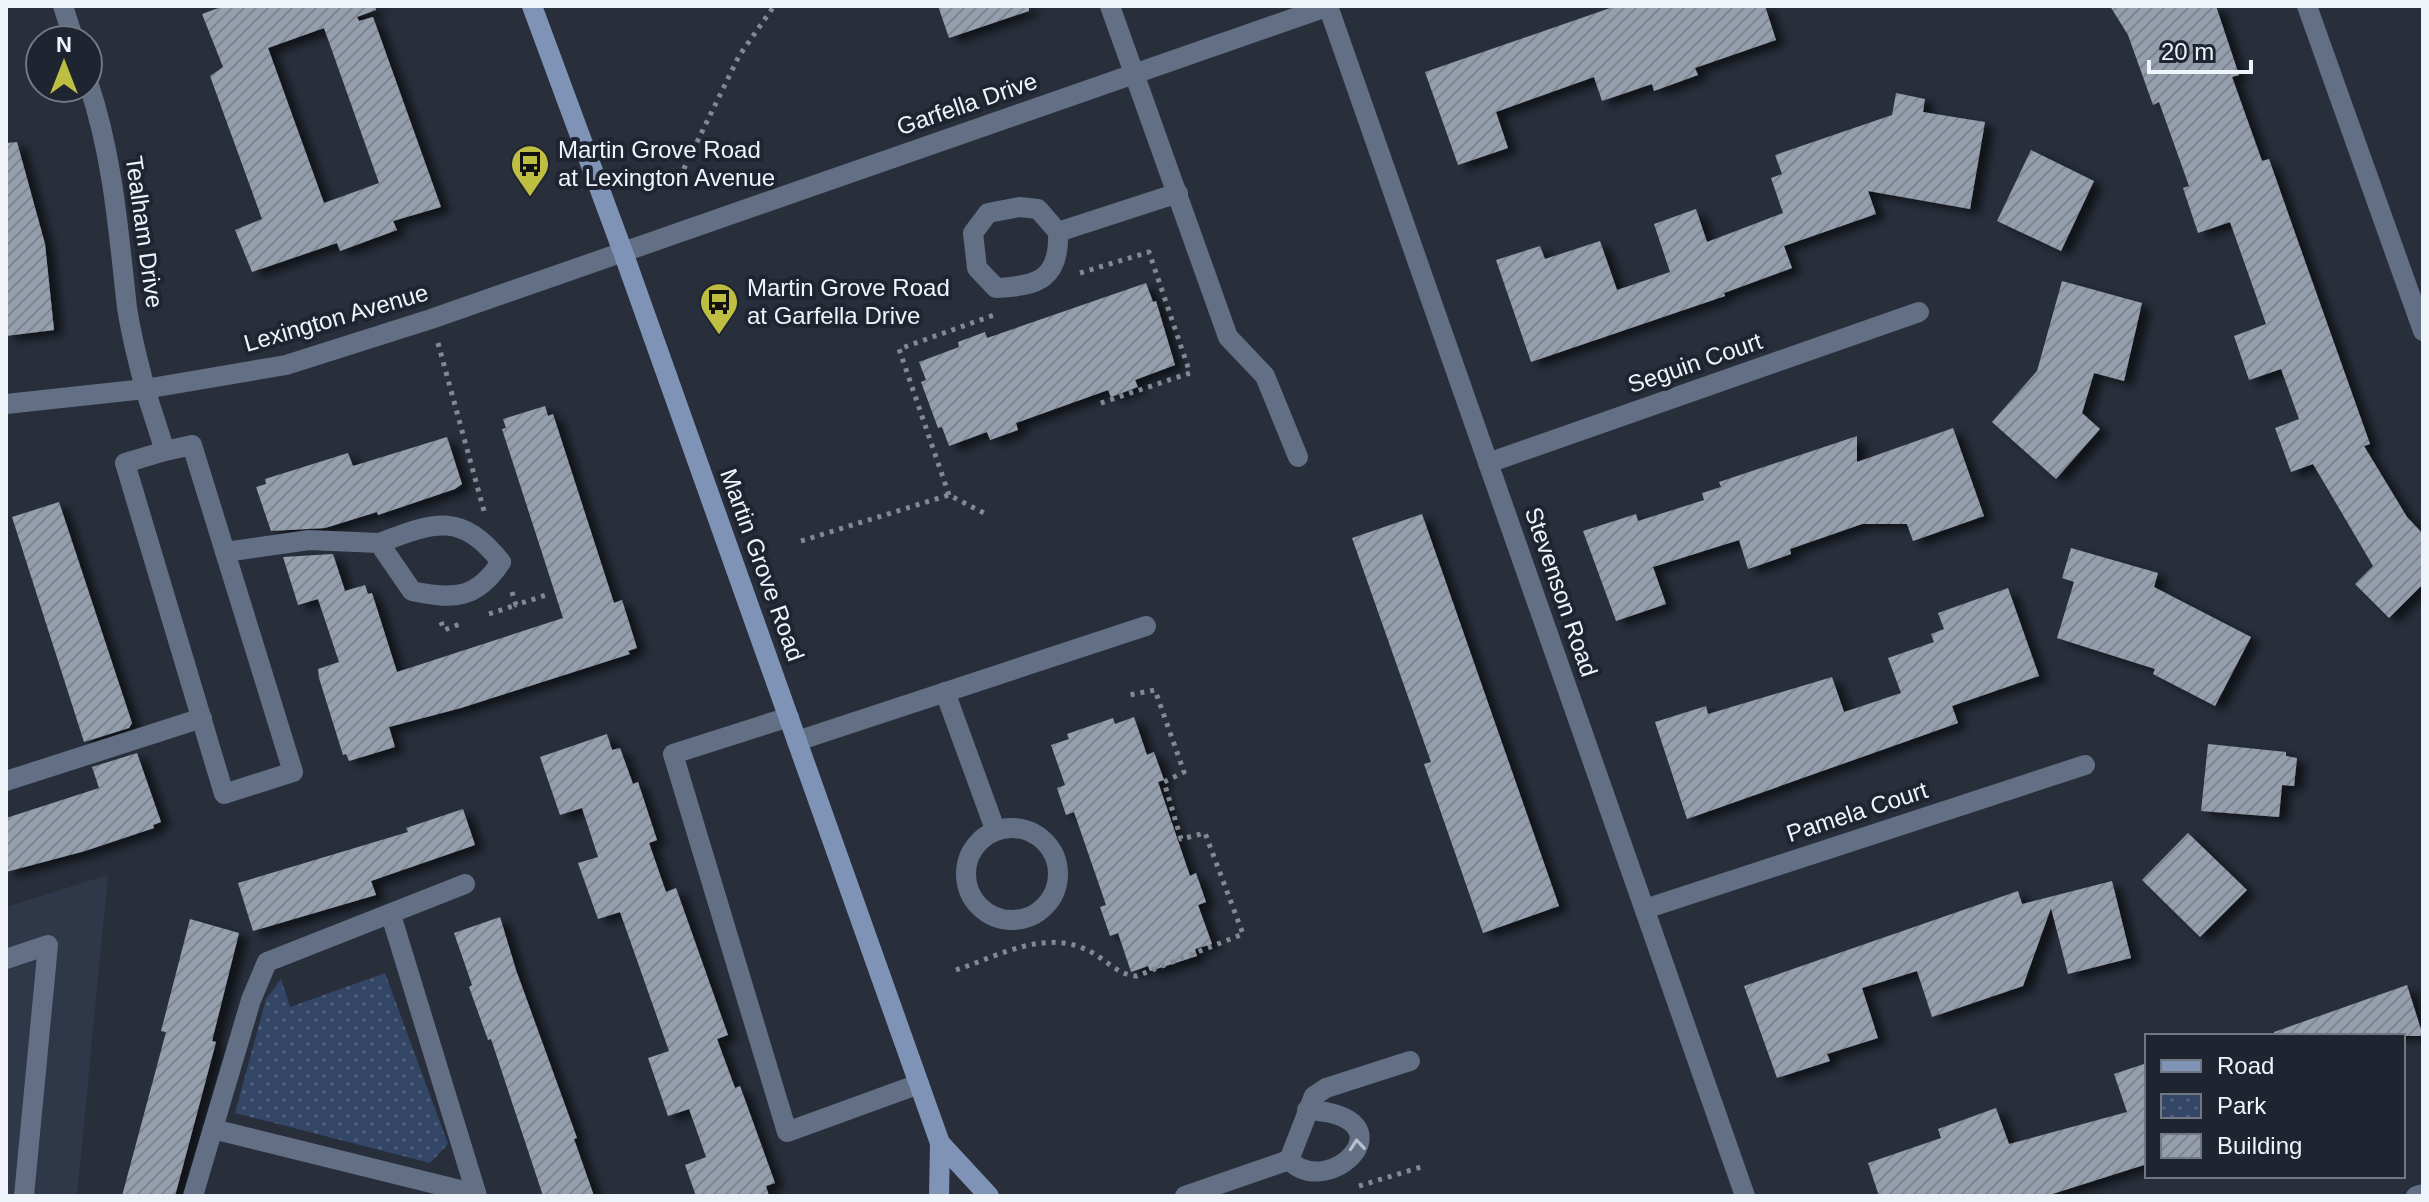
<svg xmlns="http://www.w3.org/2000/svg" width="2429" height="1202" font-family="Helvetica,sans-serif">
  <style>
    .built { fill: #2e3849 }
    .park { fill: url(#park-dots) }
    .building { fill: url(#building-hatch); fill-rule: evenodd; filter: url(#shadow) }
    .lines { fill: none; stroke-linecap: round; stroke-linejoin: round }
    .path { stroke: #838992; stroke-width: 5; stroke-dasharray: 4 6; stroke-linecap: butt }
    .service { stroke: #626f85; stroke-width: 20 }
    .minor { stroke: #626f85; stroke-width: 20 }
    .secondary { stroke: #7e93b6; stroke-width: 20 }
    .oneway { stroke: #b7bfcc }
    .labels { text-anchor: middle; stroke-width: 8; stroke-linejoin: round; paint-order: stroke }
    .street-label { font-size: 24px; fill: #eff4fb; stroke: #1e2530 }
    .poi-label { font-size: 24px; fill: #eff4fb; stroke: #1e2530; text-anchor: start }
  </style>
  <defs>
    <pattern id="park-dots" width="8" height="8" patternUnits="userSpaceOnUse" patternTransform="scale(2)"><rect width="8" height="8" fill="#334665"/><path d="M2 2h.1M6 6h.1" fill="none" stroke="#51617c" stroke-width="1.8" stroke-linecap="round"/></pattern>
    <pattern id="building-hatch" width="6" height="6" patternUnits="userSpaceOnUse" patternTransform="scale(2)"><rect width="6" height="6" fill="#959eac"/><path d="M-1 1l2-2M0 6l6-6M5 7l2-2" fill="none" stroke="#7e848f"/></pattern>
    <filter id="shadow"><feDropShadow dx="9" dy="5" stdDeviation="4" flood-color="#0009"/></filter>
  </defs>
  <rect width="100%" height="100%" fill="#282f3b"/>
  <polygon class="built" points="108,875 77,1196 6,1196 6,907"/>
  <polygon class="park" points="385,973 448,1144 430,1163 235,1113 266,999 281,979 290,1007"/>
  <g class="building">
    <path d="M 224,6 L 376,6 L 376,10 L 357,17 L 359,21 L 373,17 L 441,207 L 393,221 L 397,230 L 340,251 L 337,243 L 252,272 L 235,230 L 262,219 L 210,76 L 223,67 L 202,14 ZM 324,28 L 379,183 L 324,203 L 268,48 Z"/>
    <polygon points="938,6 1029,6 1029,11 949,38"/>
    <polygon points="1616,6 1765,6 1776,40 1695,68 1698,75 1654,91 1652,84 1602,101 1594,77 1496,112 1508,148 1458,165 1425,72"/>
    <polygon points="2110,6 2216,6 2239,75 2232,77 2262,161 2269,159 2295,233 2370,444 2364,446 2407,517 2423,534 2423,584 2389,618 2355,584 2373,566 2313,464 2291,472 2275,428 2299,419 2281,369 2249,380 2234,336 2266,324 2230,222 2198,233 2183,188 2189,186 2159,102 2153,105 2128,35"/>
    <polygon points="1896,93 1925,99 1923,112 1985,122 1970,209 1868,191 1876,214 1784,246 1792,268 1724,293 1725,296 1531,362 1496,260 1540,246 1545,259 1600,241 1617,290 1670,272 1654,224 1696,209 1707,242 1783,213 1771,178 1782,174 1775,155 1892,115"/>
    <polygon points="17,142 45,244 54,330 6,336 6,143"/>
    <polygon points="2031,150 2094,181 2061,251 1997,221"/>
    <polygon points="2062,281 2142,303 2124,381 2094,373 2082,413 2100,429 2056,479 1992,422 2037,371"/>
    <polygon points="1146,283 1153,302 1156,301 1175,365 1135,380 1138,387 1111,397 1108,390 1016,423 1018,430 990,440 987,432 949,446 942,427 938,428 921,382 926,380 919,362 959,347 958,342 985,332 987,338"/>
    <polygon points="545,406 548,416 553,414 614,603 622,600 637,648 628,651 630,654 461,708 389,727 395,747 349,761 346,754 343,755 319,678 318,669 339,662 318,599 298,605 283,557 333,554 345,591 365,585 368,594 372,593 397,672 563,618 502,429 506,428 503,419"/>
    <polygon points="1953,428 1984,516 1913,541 1907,524 1862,524 1790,549 1791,554 1748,569 1739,540 1653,567 1666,604 1616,621 1583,531 1636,514 1638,521 1704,500 1702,493 1721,487 1719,482 1857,436 1857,462"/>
    <polygon points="447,437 462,484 455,489 378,515 377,512 325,528 271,531 256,487 266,484 265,479 348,453 353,466"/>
    <polygon points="59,502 132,723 129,728 84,742 12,517"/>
    <polygon points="1422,514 1559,906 1483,933 1424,764 1431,762 1352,538"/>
    <polygon points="2071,548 2158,573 2154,587 2251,637 2215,706 2153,674 2155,669 2057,638 2074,582 2062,578"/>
    <polygon points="2008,588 2039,676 1952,706 1958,723 1687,819 1655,722 1706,706 1708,714 1832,677 1844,712 1901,693 1888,658 1934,642 1931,634 1944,629 1938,613"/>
    <polygon points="1134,717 1147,755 1154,752 1164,780 1158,782 1190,876 1196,873 1206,902 1198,905 1212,944 1195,949 1197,956 1150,971 1148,966 1131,972 1118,933 1110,936 1100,907 1106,905 1074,812 1066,815 1057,788 1065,785 1051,745 1069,739 1067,734 1113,718 1115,724"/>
    <polygon points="607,734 612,750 620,748 633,784 638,782 657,840 649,843 666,892 676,888 728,1035 717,1039 735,1088 740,1086 775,1183 766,1186 769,1196 696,1196 685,1165 706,1157 689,1109 668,1116 648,1058 669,1051 620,912 598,919 578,863 598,857 582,808 560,815 540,757"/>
    <polygon points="2208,744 2286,752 2286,756 2297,758 2294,786 2282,785 2279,817 2201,811"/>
    <polygon points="137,753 161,822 153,825 154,828 85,851 6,872 6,818 99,788 92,767"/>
    <polygon points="463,809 475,845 371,881 376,895 253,931 238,883 408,832 406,828"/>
    <polygon points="2188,833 2247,890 2200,937 2142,880"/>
    <polygon points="2112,881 2131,958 2068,974 2051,908 2023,986 1932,1017 1917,971 1862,988 1878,1038 1827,1054 1830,1061 1777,1078 1744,986 2018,891 2022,904"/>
    <polygon points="500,917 516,970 577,1138 574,1139 594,1196 543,1196 491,1039 488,1040 469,987 472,985 454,933"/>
    <polygon points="190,919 239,933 212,1041 216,1042 175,1196 122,1196 166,1032 161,1031"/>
    <polygon points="2407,985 2423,1036 2274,1036 2274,1032"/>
    <polygon points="2147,1063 2147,1164 2046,1196 1879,1196 1868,1163 1941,1138 1938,1129 1996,1108 2009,1144 2127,1112 2114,1074"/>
  </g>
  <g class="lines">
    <g class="path">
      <polyline points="675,187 739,56 774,6"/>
      <polyline points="1080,273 1149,252 1190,373 1098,404"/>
      <polyline points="438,343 484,511"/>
      <polyline points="949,495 899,349 994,315"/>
      <polyline points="801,541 949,495 986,514"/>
      <polyline points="512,592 516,605 546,595"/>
      <polyline points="489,614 516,605"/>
      <polyline points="441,622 444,630 460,624"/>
      <path d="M 956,970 C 1001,955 1048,927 1093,953 C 1107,961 1120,976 1137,976 L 1243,934 L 1205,833 L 1181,839 L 1164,782 L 1184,772 L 1155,690 L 1129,695"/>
      <polyline points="1359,1186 1421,1167"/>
    </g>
    <g class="service">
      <polyline points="1110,6 1228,337 1265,376 1298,457"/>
      <path d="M 1058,232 C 1060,279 1038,286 996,288 L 977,268 L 973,233 L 988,213 L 1019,207 L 1038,209 L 1058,232 L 1178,193"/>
      <polyline points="145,389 165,451 125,463 224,794 293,772 192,445 165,451"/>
      <path d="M 225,552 L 309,540 L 379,543 L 412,591 C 454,600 477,599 501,562 C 460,510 433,523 379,543"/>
      <polyline points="945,692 995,829"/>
      <polyline points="789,717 673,754 787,1132 919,1084"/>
      <polyline points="797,741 1146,626"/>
      <polyline points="6,781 202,718"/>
      <circle cx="1012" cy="874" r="46"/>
      <polyline points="391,915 477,1196"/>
      <polyline points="6,959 48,945 24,1196"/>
      <polyline points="213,1129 476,1194"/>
      <path d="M 1289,1160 C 1330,1202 1415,1116 1307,1110"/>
      <polyline points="1289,1160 1314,1096 1326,1088 1410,1061"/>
      <polyline points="193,1196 251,1000 267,962 465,884"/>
      <polyline points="1185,1196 1289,1160"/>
    </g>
    <g class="minor">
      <polyline points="63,6 74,40"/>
      <polyline points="1328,6 1745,1196"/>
      <polyline points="2307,6 2423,331"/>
      <path d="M 88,82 C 112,153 118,225 126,299 C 129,329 138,360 145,389"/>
      <polyline points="6,404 145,389 286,365 431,319 1329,6"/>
      <polyline points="1488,463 1919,312"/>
      <polyline points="1645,909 2085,765"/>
      <polyline points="2416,1196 2423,1194"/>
    </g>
    <g class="secondary">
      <polyline points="532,6 623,252 940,1143 939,1196"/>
      <polyline points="940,1143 989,1196"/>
    </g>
  </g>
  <defs><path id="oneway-chevron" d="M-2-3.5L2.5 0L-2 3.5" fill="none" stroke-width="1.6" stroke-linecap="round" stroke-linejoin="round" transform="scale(2)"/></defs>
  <use class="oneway" href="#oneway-chevron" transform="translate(1357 1145) rotate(-95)"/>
  <defs>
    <g id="bus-pin" transform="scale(2)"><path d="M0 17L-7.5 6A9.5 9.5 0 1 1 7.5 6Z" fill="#bebf42" stroke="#1e2530"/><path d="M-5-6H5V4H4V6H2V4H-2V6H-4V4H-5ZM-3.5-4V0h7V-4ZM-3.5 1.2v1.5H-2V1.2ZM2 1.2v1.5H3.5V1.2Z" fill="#111"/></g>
  </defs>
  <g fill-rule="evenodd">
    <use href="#bus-pin" x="530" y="164"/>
    <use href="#bus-pin" x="719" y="302"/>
  </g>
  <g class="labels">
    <g class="street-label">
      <text transform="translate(967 104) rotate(-19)" y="8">Garfella Drive</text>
      <text transform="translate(144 232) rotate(82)" y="8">Tealham Drive</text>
      <text transform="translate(336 318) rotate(-16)" y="8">Lexington Avenue</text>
      <text transform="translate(1695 363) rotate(-19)" y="8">Seguin Court</text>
      <text transform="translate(762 565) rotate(70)" y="8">Martin Grove Road</text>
      <text transform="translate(1561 592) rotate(71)" y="8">Stevenson Road</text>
      <text transform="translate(1857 812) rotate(-18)" y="8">Pamela Court</text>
    </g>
    <g class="poi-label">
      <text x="558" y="158">Martin Grove Road<tspan x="558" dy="28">at Lexington Avenue</tspan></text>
      <text x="747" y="296">Martin Grove Road<tspan x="747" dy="28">at Garfella Drive</tspan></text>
    </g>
  </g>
  <rect width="2429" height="1202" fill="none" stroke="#eff4fb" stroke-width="16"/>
  <rect x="2145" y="1034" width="260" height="144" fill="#1e2530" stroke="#727881" stroke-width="2"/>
  <rect x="2161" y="1060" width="40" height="12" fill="#7e93b6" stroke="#727881" stroke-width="2"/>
  <text x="2217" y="1074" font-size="24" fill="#eff4fb">Road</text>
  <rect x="2161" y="1094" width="40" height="24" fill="url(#park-dots)" stroke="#727881" stroke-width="2"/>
  <text x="2217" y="1114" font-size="24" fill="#eff4fb">Park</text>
  <rect x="2161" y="1134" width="40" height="24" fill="url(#building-hatch)" stroke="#727881" stroke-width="2"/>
  <text x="2217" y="1154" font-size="24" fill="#eff4fb">Building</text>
  <g transform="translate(64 64)"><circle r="38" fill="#1e2530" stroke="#727881" stroke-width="2"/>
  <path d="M0-6L14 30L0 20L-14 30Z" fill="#bebf42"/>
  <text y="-12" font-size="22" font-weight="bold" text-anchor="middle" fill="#eff4fb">N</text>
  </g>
  <path d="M2149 60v12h102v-12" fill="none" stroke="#eff4fb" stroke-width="4"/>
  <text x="2161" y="60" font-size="24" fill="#eff4fb" stroke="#1e2530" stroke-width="6" paint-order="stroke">20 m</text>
</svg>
